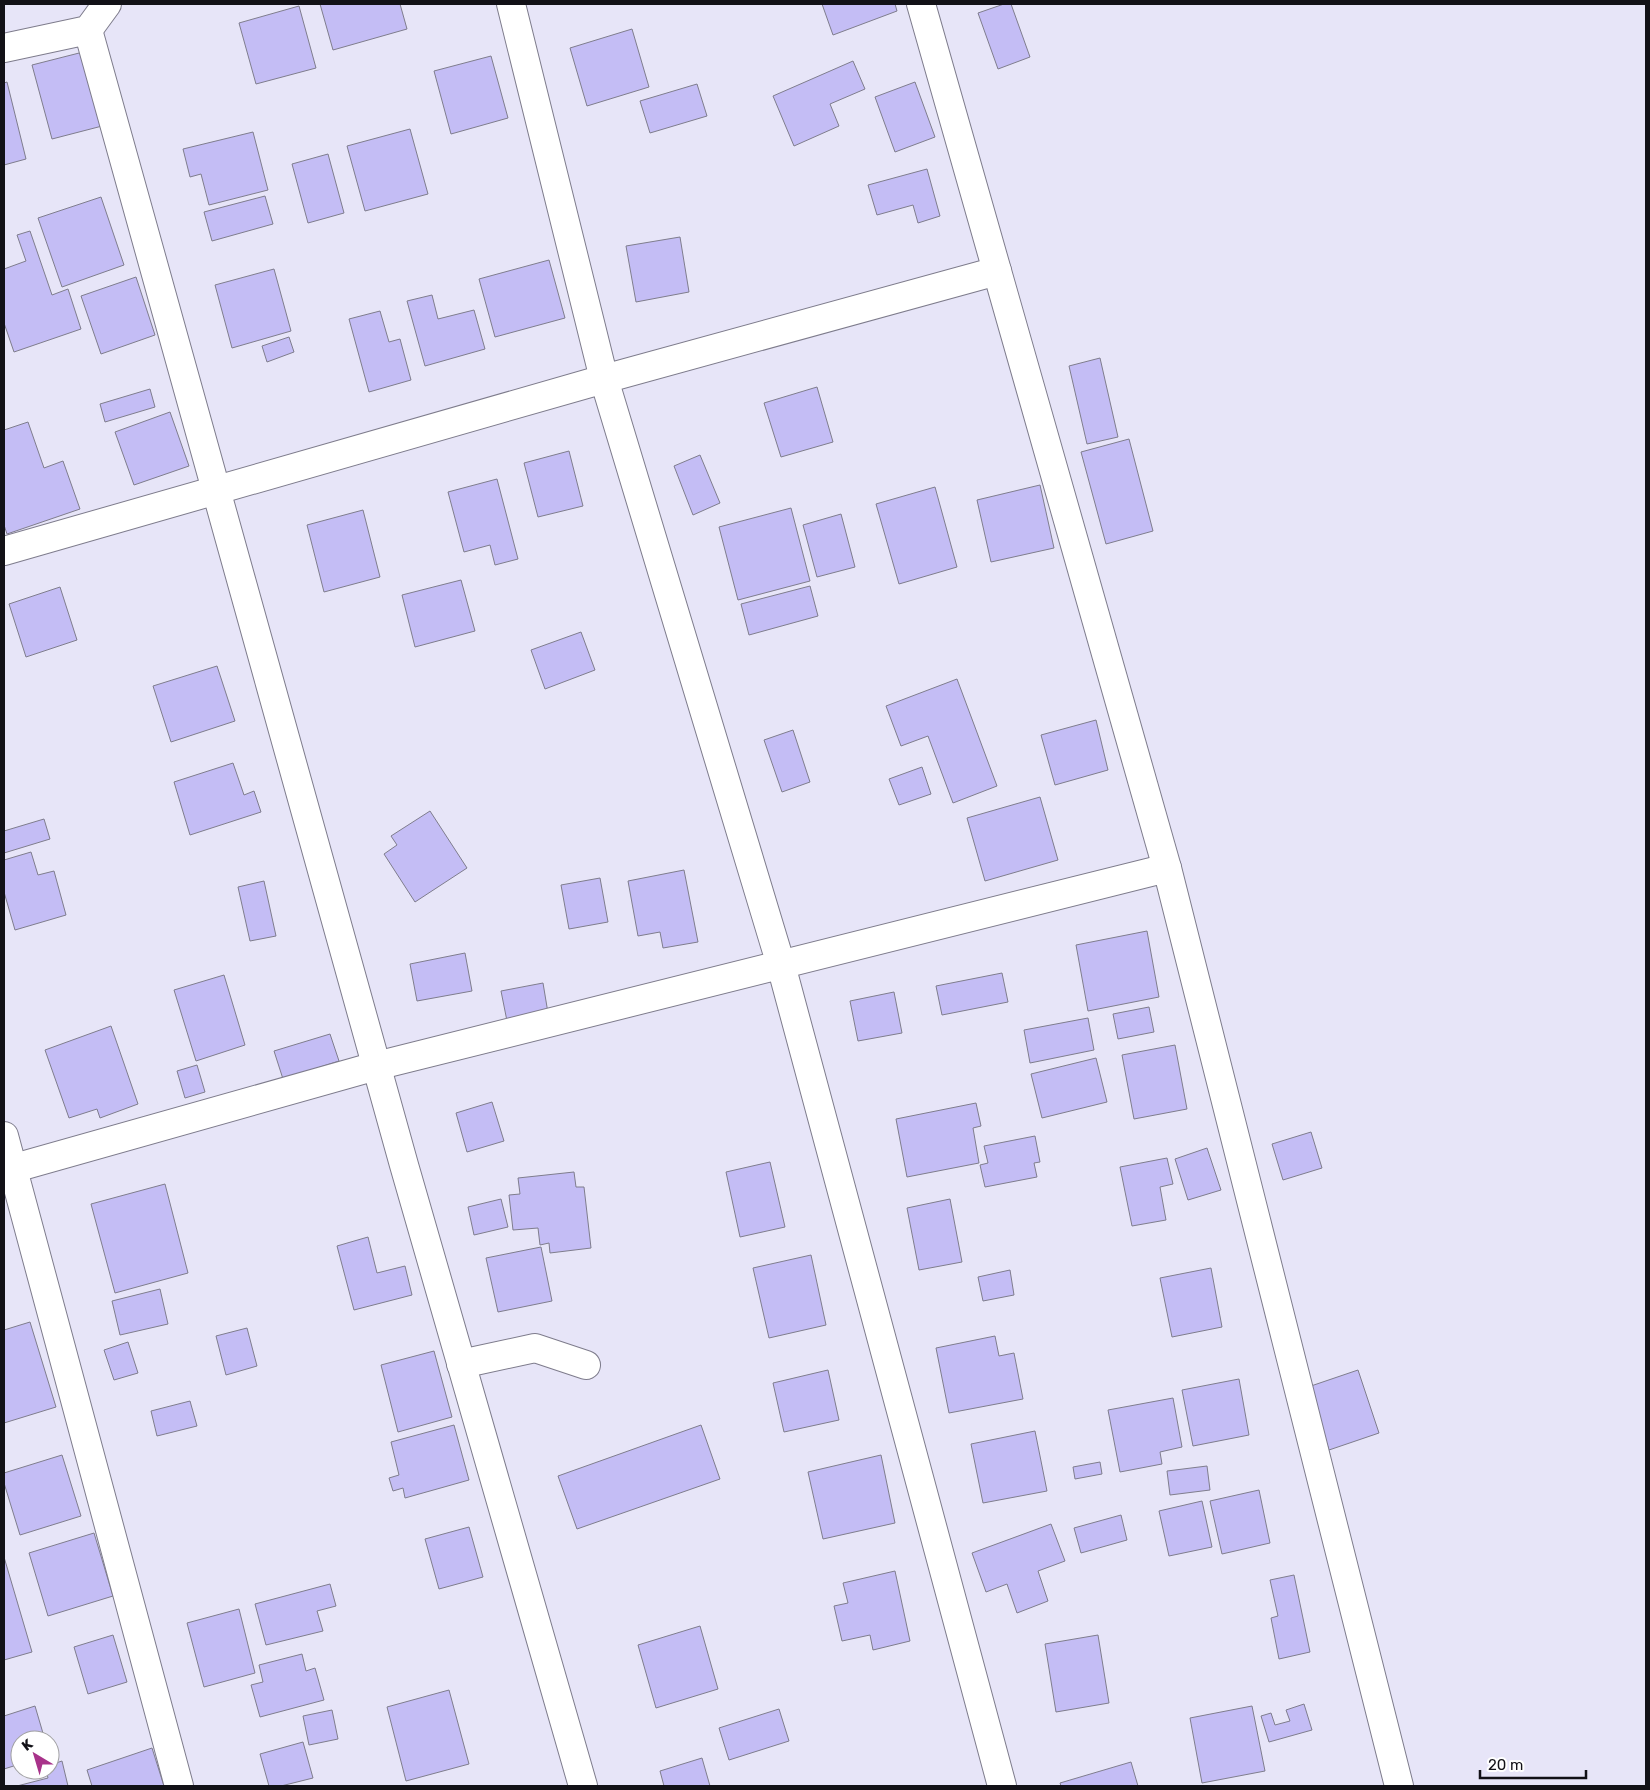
<svg xmlns="http://www.w3.org/2000/svg" width="1650" height="1790" font-family="Rubik,sans-serif">
  <style>
    .building { fill: #c4bdf5; stroke: #7f7d8d }
    .lines { fill: none; stroke-linecap: round; stroke-linejoin: round }
    .minor-casing { stroke: #7e7c8c; stroke-width: 30 }
    .minor { stroke: #fff; stroke-width: 28 }
  </style>
  <rect width="100%" height="100%" fill="#e7e5f8"/>
  <g class="building">
    <polygon points="320,4 400,4 407,29 333,50"/>
    <polygon points="822,4 895,4 897,11 833,35"/>
    <polygon points="1004,4 1011,4 1030,57 998,69 978,13"/>
    <polygon points="299,6 316,68 256,84 239,23"/>
    <polygon points="632,29 649,87 587,106 570,48"/>
    <polygon points="87,51 106,125 52,139 32,65"/>
    <polygon points="491,56 508,118 451,134 434,71"/>
    <polygon points="853,61 865,89 830,104 839,126 794,146 773,96"/>
    <polygon points="7,82 26,159 4,165 4,83"/>
    <polygon points="915,82 935,137 895,152 875,97"/>
    <polygon points="697,84 707,116 650,133 640,101"/>
    <polygon points="410,129 428,194 365,211 347,146"/>
    <polygon points="253,132 268,190 209,205 201,174 190,177 183,149"/>
    <polygon points="328,154 344,213 308,223 292,164"/>
    <polygon points="927,169 940,216 918,223 913,205 877,215 868,185"/>
    <polygon points="265,196 273,224 212,241 204,212"/>
    <polygon points="101,197 124,265 62,287 38,218"/>
    <polygon points="30,231 52,295 68,289 81,329 14,352 4,323 4,269 26,261 17,235"/>
    <polygon points="680,237 689,292 636,302 626,246"/>
    <polygon points="549,260 565,318 495,337 479,279"/>
    <polygon points="274,269 291,331 232,348 215,285"/>
    <polygon points="136,277 155,335 101,354 81,296"/>
    <polygon points="432,295 438,319 474,310 485,349 425,366 407,301"/>
    <polygon points="380,311 389,342 400,339 411,380 369,392 349,319"/>
    <polygon points="289,337 294,352 267,362 262,346"/>
    <polygon points="1100,358 1118,437 1087,444 1069,366"/>
    <polygon points="817,387 833,442 781,457 764,403"/>
    <polygon points="150,389 155,407 105,422 100,404"/>
    <polygon points="170,412 189,466 134,485 115,432"/>
    <polygon points="28,422 44,468 63,461 80,509 7,534 4,525 4,430"/>
    <polygon points="1129,439 1153,531 1106,544 1081,452"/>
    <polygon points="569,451 583,506 538,517 524,463"/>
    <polygon points="700,455 720,503 693,515 674,466"/>
    <polygon points="497,479 518,559 495,565 490,545 464,552 448,492"/>
    <polygon points="1040,485 1054,548 991,562 977,500"/>
    <polygon points="935,487 957,567 899,584 876,504"/>
    <polygon points="791,508 810,581 738,600 719,527"/>
    <polygon points="363,510 380,577 324,592 307,525"/>
    <polygon points="841,514 855,567 817,577 803,525"/>
    <polygon points="461,580 475,631 415,647 402,595"/>
    <polygon points="810,586 818,616 749,635 741,604"/>
    <polygon points="60,587 77,640 26,657 9,604"/>
    <polygon points="581,632 595,670 545,689 531,650"/>
    <polygon points="217,666 235,721 171,742 153,686"/>
    <polygon points="957,679 997,786 953,803 928,736 901,746 886,706"/>
    <polygon points="1096,720 1108,770 1055,785 1041,735"/>
    <polygon points="793,730 810,782 782,792 764,740"/>
    <polygon points="233,763 244,795 254,791 261,812 190,835 174,782"/>
    <polygon points="922,767 931,794 899,805 889,779"/>
    <polygon points="1040,797 1058,860 985,881 967,818"/>
    <polygon points="430,811 467,868 415,902 384,854 397,845 391,836"/>
    <polygon points="44,819 50,839 4,853 4,831"/>
    <polygon points="31,852 38,875 54,871 66,915 15,930 4,892 4,860"/>
    <polygon points="684,870 698,942 663,948 660,932 638,936 628,881"/>
    <polygon points="600,878 608,922 569,929 561,885"/>
    <polygon points="264,881 276,936 250,941 238,887"/>
    <polygon points="1147,931 1159,997 1088,1011 1076,945"/>
    <polygon points="465,953 472,991 417,1001 410,964"/>
    <polygon points="1002,973 1008,1002 942,1015 936,986"/>
    <polygon points="224,975 245,1045 196,1061 174,990"/>
    <polygon points="543,983 548,1013 507,1021 501,991"/>
    <polygon points="894,992 902,1033 858,1041 850,1001"/>
    <polygon points="1149,1007 1154,1032 1118,1039 1113,1014"/>
    <polygon points="1088,1018 1094,1050 1030,1063 1024,1030"/>
    <polygon points="111,1026 138,1104 100,1118 97,1109 69,1118 45,1050"/>
    <polygon points="330,1034 339,1061 283,1079 274,1051"/>
    <polygon points="1175,1045 1187,1109 1134,1119 1122,1055"/>
    <polygon points="1096,1058 1107,1102 1042,1118 1031,1074"/>
    <polygon points="197,1065 205,1092 185,1098 177,1071"/>
    <polygon points="492,1102 504,1141 467,1152 456,1113"/>
    <polygon points="976,1103 981,1126 973,1128 979,1163 907,1177 896,1119"/>
    <polygon points="1311,1132 1322,1168 1283,1180 1272,1144"/>
    <polygon points="1035,1136 1040,1162 1034,1163 1037,1177 985,1187 980,1165 988,1163 984,1146"/>
    <polygon points="1207,1148 1221,1190 1188,1200 1175,1159"/>
    <polygon points="1167,1158 1173,1184 1160,1187 1166,1220 1132,1226 1120,1167"/>
    <polygon points="770,1162 785,1227 740,1237 726,1172"/>
    <polygon points="574,1172 576,1187 584,1187 591,1248 550,1253 549,1243 540,1245 538,1228 513,1230 509,1195 520,1194 518,1178"/>
    <polygon points="165,1184 188,1273 115,1293 91,1204"/>
    <polygon points="501,1199 508,1227 474,1235 468,1207"/>
    <polygon points="950,1199 962,1262 919,1270 907,1208"/>
    <polygon points="368,1237 377,1273 405,1266 412,1295 354,1310 337,1246"/>
    <polygon points="541,1247 552,1301 498,1312 486,1258"/>
    <polygon points="811,1255 826,1325 769,1338 753,1268"/>
    <polygon points="1211,1268 1222,1327 1172,1337 1160,1278"/>
    <polygon points="1010,1270 1014,1295 983,1301 978,1277"/>
    <polygon points="160,1289 168,1324 120,1335 112,1301"/>
    <polygon points="30,1322 56,1407 4,1423 4,1330"/>
    <polygon points="247,1328 257,1366 226,1375 216,1336"/>
    <polygon points="995,1336 999,1356 1014,1353 1023,1399 949,1413 936,1348"/>
    <polygon points="128,1342 138,1373 114,1380 104,1350"/>
    <polygon points="434,1351 452,1417 398,1432 381,1365"/>
    <polygon points="828,1370 839,1420 784,1432 773,1383"/>
    <polygon points="1358,1370 1379,1433 1329,1450 1308,1387"/>
    <polygon points="1239,1379 1249,1435 1193,1446 1182,1390"/>
    <polygon points="1173,1398 1182,1447 1160,1452 1162,1464 1120,1472 1108,1410"/>
    <polygon points="190,1401 197,1426 157,1436 151,1411"/>
    <polygon points="454,1425 469,1480 405,1498 403,1488 393,1491 389,1478 399,1475 391,1442"/>
    <polygon points="701,1425 720,1479 577,1529 558,1476"/>
    <polygon points="1035,1431 1047,1491 983,1503 971,1444"/>
    <polygon points="62,1455 81,1516 20,1535 4,1483 4,1473"/>
    <polygon points="881,1455 895,1523 823,1539 808,1472"/>
    <polygon points="1100,1462 1102,1474 1075,1479 1073,1467"/>
    <polygon points="1207,1466 1210,1490 1170,1495 1167,1471"/>
    <polygon points="1259,1490 1270,1543 1222,1554 1210,1501"/>
    <polygon points="1202,1501 1212,1547 1169,1556 1159,1511"/>
    <polygon points="1121,1515 1127,1540 1081,1553 1074,1528"/>
    <polygon points="1051,1524 1065,1561 1038,1571 1048,1601 1017,1613 1007,1584 986,1592 972,1553"/>
    <polygon points="469,1527 483,1577 439,1589 425,1539"/>
    <polygon points="94,1533 113,1596 48,1616 29,1553"/>
    <polygon points="4,1557 32,1652 4,1660"/>
    <polygon points="895,1571 910,1641 873,1650 870,1635 842,1641 834,1606 848,1603 843,1583"/>
    <polygon points="1294,1575 1310,1652 1279,1659 1271,1618 1278,1616 1270,1580"/>
    <polygon points="330,1584 336,1606 317,1611 323,1631 266,1645 255,1604"/>
    <polygon points="239,1609 255,1673 204,1687 187,1623"/>
    <polygon points="700,1626 718,1689 656,1708 638,1645"/>
    <polygon points="113,1635 127,1682 88,1694 74,1647"/>
    <polygon points="1098,1635 1109,1703 1056,1712 1045,1644"/>
    <polygon points="302,1654 306,1671 315,1668 324,1700 260,1717 251,1685 263,1682 259,1665"/>
    <polygon points="449,1690 469,1764 406,1781 387,1707"/>
    <polygon points="1304,1704 1312,1730 1269,1742 1261,1716 1271,1713 1275,1725 1290,1721 1286,1710"/>
    <polygon points="35,1706 45,1740 20,1740 20,1764 4,1769 4,1716"/>
    <polygon points="1252,1706 1265,1771 1202,1783 1190,1718"/>
    <polygon points="779,1709 789,1741 729,1760 719,1728"/>
    <polygon points="332,1710 338,1739 309,1745 303,1716"/>
    <polygon points="303,1742 313,1778 281,1786 269,1786 260,1754"/>
    <polygon points="152,1748 164,1786 92,1786 87,1770"/>
    <polygon points="702,1758 710,1786 664,1786 660,1771"/>
    <polygon points="62,1761 68,1786 17,1786 48,1778 46,1770 50,1770 50,1765"/>
    <polygon points="1131,1762 1138,1786 1061,1786 1060,1783"/>
  </g>
  <g class="lines">
    <g class="minor-casing">
      <g id="minor">
        <polyline points="511,4 604,379 781,965 1002,1786"/>
        <polyline points="921,4 1167,868"/>
        <polyline points="88,30 404,1165 583,1786"/>
        <polyline points="4,48 88,30 107,4"/>
        <polyline points="4,551 604,379 997,271"/>
        <polyline points="4,1136 179,1786"/>
        <polyline points="4,1171 376,1066 1167,868 1399,1786"/>
        <polyline points="461,1364 535,1348 586,1365"/>
      </g>
    </g>
    <use href="#minor" class="minor"/>
  </g>
  <rect width="1650" height="1790" fill="none" stroke="#121117" stroke-width="10"/>
  <g transform="translate(35 1755) rotate(322)"><circle r="24" fill="#ffffff" stroke="#a0a0a2"/>
  <path d="M0-4L9 19L0 12L-9 19Z" fill="#a8328a"/>
  <text y="-8" font-size="14" font-weight="bold" text-anchor="middle" fill="#121117">K</text>
  </g>
  <path d="M1480 1770v8h106v-8" fill="none" stroke="#121117" stroke-width="2.5"/>
  <text x="1488" y="1770" font-size="15" fill="#121117" stroke="#ffffff" stroke-width="4" paint-order="stroke">20 m</text>
</svg>
